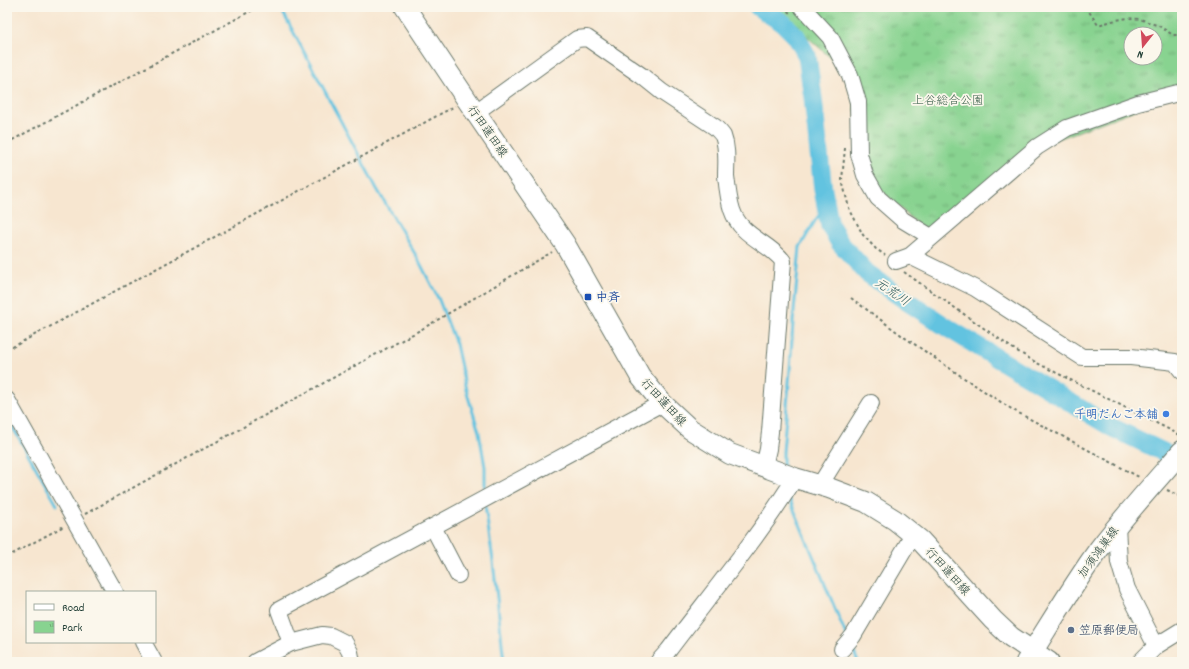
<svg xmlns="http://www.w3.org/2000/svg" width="1189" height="669" font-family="Dekko,'Klee One',sans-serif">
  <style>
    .park { fill: url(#park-tufts); stroke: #548862; fill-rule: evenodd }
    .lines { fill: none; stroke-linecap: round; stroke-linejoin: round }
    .stream { stroke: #62c3e0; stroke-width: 3 }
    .river { stroke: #62c3e0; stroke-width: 19 }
    .minor-casing { stroke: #6b786b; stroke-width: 18 }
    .major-casing { stroke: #6b786b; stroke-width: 22 }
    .path { stroke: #6b786b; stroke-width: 2; stroke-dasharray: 3 3; stroke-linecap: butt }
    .minor { stroke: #fff; stroke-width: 16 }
    .major { stroke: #fff; stroke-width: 20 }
    .transit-dot { fill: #1a4fb4; stroke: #fbf7ec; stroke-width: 1.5 }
    .shop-dot { fill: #3f7fe0; stroke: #fbf7ec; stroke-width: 1.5 }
    .service-dot { fill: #5c6f8a; stroke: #fbf7ec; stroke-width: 1.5 }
    .labels { text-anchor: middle; stroke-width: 3.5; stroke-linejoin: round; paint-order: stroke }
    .park-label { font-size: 12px; fill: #345b46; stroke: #fbf7ec }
    .street-label { font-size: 12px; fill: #1f3d34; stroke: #fbf7ec }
    .transit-label { font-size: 12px; font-weight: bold; fill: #164399; stroke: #fbf7ec; text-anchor: start }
    .shop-label { font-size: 12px; font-weight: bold; fill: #366cbe; stroke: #fbf7ec; text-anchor: end }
    .service-label { font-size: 12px; font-weight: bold; fill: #4e5e75; stroke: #fbf7ec; text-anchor: start }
    .water-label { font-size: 13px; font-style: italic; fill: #305e5f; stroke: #fbf7ec }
  </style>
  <defs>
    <pattern id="park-tufts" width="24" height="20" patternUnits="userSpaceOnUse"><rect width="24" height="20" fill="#88d390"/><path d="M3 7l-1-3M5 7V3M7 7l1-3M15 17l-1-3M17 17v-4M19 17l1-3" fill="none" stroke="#6fac76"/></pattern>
  </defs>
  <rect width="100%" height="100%" fill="#fbf7ec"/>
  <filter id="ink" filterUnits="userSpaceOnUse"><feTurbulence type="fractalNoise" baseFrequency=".025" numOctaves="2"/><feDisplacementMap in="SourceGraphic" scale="8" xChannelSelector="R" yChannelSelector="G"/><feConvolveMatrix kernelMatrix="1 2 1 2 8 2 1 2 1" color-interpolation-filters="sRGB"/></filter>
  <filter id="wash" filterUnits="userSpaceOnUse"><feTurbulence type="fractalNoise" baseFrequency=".012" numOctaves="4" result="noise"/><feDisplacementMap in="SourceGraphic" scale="16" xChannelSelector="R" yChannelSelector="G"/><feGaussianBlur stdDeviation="0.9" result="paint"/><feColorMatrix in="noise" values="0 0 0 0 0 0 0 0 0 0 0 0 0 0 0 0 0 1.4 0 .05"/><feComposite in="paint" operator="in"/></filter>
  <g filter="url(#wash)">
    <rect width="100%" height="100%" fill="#f7e6d0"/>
    <path class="park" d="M 774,7 L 1182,7 L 1182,92 L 1037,147 L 931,237 L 865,175 L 850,75 ZM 1131,34 L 1155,34 L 1155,58 L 1131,58 Z"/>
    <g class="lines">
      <g class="stream">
        <polyline points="280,7 377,189 418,259 439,300 456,344 466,390 479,432 485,467 485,493"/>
        <polyline points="7,417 57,505"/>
        <polyline points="783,465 783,452 790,371 793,322 800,247 815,221 826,205"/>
        <polyline points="789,498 846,635"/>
        <polyline points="485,505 493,561 504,662"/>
        <polyline points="851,645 858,662"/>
      </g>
      <polyline class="river" points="758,7 783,23 796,36 807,56 813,98 823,190 830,226 840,243 867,273 905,300 951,330 1111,427 1182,461"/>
    </g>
  </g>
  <g filter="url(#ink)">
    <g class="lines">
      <g class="minor-casing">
        <g id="minor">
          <polyline points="802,7 830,37 850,75 858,102 859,154 865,175 878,198 903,220 931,237"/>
          <path d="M 476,112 L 577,39 L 587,38 L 642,76 L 662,92 L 715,127 C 718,130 721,133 723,136 C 728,149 726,163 726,176 C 727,185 729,201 732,210 C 741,237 767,241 783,261 L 770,432 L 768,449 L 764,466"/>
          <polyline points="910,256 975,288 1082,357 1131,357 1175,362 1182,371"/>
          <polyline points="896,261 910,256 1037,147 1067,128 1138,103 1182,92"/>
          <polyline points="7,400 115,592"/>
          <polyline points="820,485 871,403"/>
          <polyline points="1117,526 1119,562 1127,589 1156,646"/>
          <polyline points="433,527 458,575"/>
          <polyline points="143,642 154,662"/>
          <polyline points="291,643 322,635 331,636 345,643 350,652 352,662"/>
          <polyline points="842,649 853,636 913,535"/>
          <polyline points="255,662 291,643 279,610 662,403"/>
          <path d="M 658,662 L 668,651 C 711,594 757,539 795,478"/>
          <polyline points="1140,662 1156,646 1182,630"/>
        </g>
      </g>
      <g class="major-casing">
        <g id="major">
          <polyline points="405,7 467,100 565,244 640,376 662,403 690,429 730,454 795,478 829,488 866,502 895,520 920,540 993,620 1011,637 1049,662"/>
          <path d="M 1026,662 C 1050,624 1073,585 1099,549 C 1125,515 1154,483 1182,451"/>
        </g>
      </g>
      <g class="path">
        <polyline points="783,7 790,13"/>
        <polyline points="1086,7 1098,25 1116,20 1128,18 1140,19 1159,26 1173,35 1178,35 1182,34"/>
        <polyline points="7,143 258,7"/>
        <polyline points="845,148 842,180 849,208 863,235 876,249 885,255"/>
        <polyline points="904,272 1012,348 1037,363 1182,436"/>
        <polyline points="851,298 904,337 961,376 1013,410 1139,477"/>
        <polyline points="7,350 455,106"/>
        <polyline points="1167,490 1182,497"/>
        <polyline points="85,514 422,329 552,252"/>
        <polyline points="7,557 64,526"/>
      </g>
      <use href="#minor" class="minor"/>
      <use href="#major" class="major"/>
    </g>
  </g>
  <rect class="transit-dot" x="584" y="293" width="8" height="8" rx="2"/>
  <circle class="shop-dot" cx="1166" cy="414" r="4"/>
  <circle class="service-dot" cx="1071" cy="630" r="4"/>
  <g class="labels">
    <g class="park-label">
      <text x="948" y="104">上谷総合公園</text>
    </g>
    <g class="street-label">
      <text transform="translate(488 131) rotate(55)" y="4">行田蓮田線</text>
      <text transform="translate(664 402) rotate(47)" y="4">行田蓮田線</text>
      <text transform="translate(1098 552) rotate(-54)" y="4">加須鴻巣線</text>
      <text transform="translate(948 571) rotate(48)" y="4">行田蓮田線</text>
    </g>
    <g class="transit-label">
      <text x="596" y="301">中斉</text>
    </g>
    <g class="shop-label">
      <text x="1158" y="418">千明だんご本舗</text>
    </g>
    <g class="service-label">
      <text x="1079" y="634">笠原郵便局</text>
    </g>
    <g class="water-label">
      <text transform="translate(893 291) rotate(34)" y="5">元荒川</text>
    </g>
  </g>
  <rect width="1189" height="669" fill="none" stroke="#fbf7ec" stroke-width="24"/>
  <rect x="26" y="591" width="130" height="52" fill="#fbf7ec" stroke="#a3ada2"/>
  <rect x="34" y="604" width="20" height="6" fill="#ffffff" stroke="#a3ada2"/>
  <text x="62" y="611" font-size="12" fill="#1f3d34">Road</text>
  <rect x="34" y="621" width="20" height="12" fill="url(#park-tufts)" stroke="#a3ada2"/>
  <text x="62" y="631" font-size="12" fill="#1f3d34">Park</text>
  <g transform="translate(1143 46) rotate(197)"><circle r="19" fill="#fbf7ec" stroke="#a3ada2"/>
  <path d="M0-3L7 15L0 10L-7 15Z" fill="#d1495b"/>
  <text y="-6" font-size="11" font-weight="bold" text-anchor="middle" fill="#1f3d34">N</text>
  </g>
</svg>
